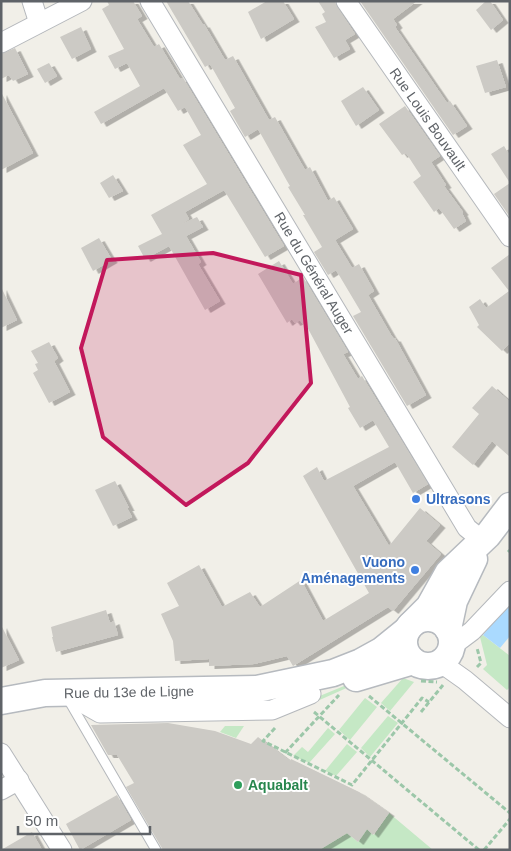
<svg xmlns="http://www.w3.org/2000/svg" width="511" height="851" font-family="Helvetica,sans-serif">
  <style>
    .green { fill: #c5e8c5 }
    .water { fill: #aadaff }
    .building { fill: #cccac5; filter: url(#shadow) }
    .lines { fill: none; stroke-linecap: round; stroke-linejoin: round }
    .lane-casing { stroke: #b5b8bc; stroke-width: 11 }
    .street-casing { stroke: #b5b8bc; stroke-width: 21 }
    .secondary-casing { stroke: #b6babf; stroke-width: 29 }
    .path { stroke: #9cc7a9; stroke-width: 3; stroke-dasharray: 5 2.5; stroke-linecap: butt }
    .lane { stroke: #fff; stroke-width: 9 }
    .street { stroke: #fff; stroke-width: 19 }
    .secondary { stroke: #fff; stroke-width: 26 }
    .marked { fill: #c2185b; fill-opacity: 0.2; stroke: #c2185b; stroke-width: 4; stroke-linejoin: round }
    .shop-dot { fill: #3f7fe0; stroke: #fff; stroke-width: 2 }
    .leisure-dot { fill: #2e9e5b; stroke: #fff; stroke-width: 2 }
    .labels { text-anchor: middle; stroke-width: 4; stroke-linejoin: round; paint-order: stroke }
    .street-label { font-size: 14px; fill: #5f6368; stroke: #fff }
    .shop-label { font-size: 14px; font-weight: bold; fill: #366cbe; stroke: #fff; text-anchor: start }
    .leisure-label { font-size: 14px; font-weight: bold; fill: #27864d; stroke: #fff; text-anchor: start }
  </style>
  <defs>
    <filter id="shadow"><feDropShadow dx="5.5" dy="3" stdDeviation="0" flood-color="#0004"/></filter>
  </defs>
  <rect width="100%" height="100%" fill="#f1efe8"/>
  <g class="green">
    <polygon points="483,635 510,656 510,687 507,690 483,669 487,665 480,637"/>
    <polygon points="369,678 286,715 266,720 266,713 288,709 344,686"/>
    <polygon points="403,678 414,682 390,711 381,703"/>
    <polygon points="365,698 377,707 350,740 339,730"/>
    <polygon points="388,716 398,723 370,757 361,748"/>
    <polygon points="225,726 244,726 236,738 220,732"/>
    <polygon points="328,728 335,734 309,763 293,756 302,747 308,752"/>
    <polygon points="347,744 357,752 336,776 325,771"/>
    <polygon points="389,813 433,850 319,850 347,833 358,842 367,829 374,835"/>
  </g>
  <polygon class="water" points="510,603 510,636 500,648 483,635"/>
  <g class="building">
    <polygon points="107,1 133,1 142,16 137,19 154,47 159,44 180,79 183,78 284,246 265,257 224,190 185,212 189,219 180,225 197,217 203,227 186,236 201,262 198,264 220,301 205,310 169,246 145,259 138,246 162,234 151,215 207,184 183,145 201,135 185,107 178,111 164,88 101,124 94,112 140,86 127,63 115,69 108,56 124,49 102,9 109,5"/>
    <polygon points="166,1 188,1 203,25 204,24 225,60 233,56 269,120 275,117 305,170 310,167 328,201 334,197 353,229 335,240 352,268 359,264 374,291 368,295 391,335 394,339 395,338 426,395 407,406 353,316 361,312 336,270 328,275 314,252 322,247 303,215 305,215 288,187 290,186 287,181 258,129 245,137 230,111 235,108 210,64 205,67"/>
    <polygon points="267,1 283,1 294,19 261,39 248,12"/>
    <polygon points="318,1 335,1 337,7 355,34 345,40 350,49 334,58 315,27 326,22 322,14 325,12"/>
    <polygon points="360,1 417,1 393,19 397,25 395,27 447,103 450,101 467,126 453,135"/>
    <polygon points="486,1 490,1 503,20 491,30 476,10"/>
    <polygon points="81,27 91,49 72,59 60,37"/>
    <polygon points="15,48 28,74 13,81 9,75 1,79 1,54"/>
    <polygon points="497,60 506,87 485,93 476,66"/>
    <polygon points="49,63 57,76 45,83 37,69"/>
    <polygon points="363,87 379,110 356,126 341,101"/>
    <polygon points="1,92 33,153 1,170"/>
    <polygon points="405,106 440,156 431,162 446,185 444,186 463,212 462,213 466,221 454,229 439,208 434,212 413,182 421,176 406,153 402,155 379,124"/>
    <polygon points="504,146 510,156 510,183 491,154"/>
    <polygon points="113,175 123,191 109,198 100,183"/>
    <polygon points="510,183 510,217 494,194"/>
    <polygon points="99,238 112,260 93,271 81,248"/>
    <polygon points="510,254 510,343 502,351 477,327 479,325 469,307 480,299 486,308 509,291 491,268"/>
    <polygon points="279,261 293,284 303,277 348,352 343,354 358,379 362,376 428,484 413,493 395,462 353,486 389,546 420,508 440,525 426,541 441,554 393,611 388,607 293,666 287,656 254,664 209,666 209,659 175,661 173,641 161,614 179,606 167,583 199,565 222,607 250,592 260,607 301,580 323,621 369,593 303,476 317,467 324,481 389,447 373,420 360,428 348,408 350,407 305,323 303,324 300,320 295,323 292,319 287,323 258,274"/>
    <polygon points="1,287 17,320 1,328"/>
    <polygon points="49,342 58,358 54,361 70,392 49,403 33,373 38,370 35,364 38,363 31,351"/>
    <polygon points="492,386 510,402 510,457 492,441 473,465 452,447 479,414 472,408"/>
    <polygon points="115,481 129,508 127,508 132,517 113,526 95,490"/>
    <polygon points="106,610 110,623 114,621 118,635 56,652 52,637 53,637 51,627"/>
    <polygon points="1,625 19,660 1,668"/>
    <polygon points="168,723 215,731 251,744 258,737 290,761 291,759 359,792 389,813 373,835 367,829 358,842 347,833 319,850 163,850 126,787 134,783 117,755 108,755 91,725"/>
    <polygon points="117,795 131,820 80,850 66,824"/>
    <polygon points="32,832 42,850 1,850"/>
  </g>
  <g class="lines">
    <g class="lane-casing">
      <polyline id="lane" points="68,699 156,850"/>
    </g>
    <g class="street-casing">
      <g id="street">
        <polyline points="32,1 39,23"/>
        <polyline points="150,1 467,528 483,541"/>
        <polyline points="346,1 510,237"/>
        <polyline points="1,43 82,1"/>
        <polyline points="452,646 472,631 510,591"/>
        <polyline points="441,663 465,680 510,718"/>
        <polyline points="65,693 100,713 272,710 311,694"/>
        <polyline points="1,753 62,850"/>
        <polyline points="1,790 19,780"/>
      </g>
    </g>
    <g class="secondary-casing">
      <g id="secondary">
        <circle cx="428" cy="642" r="24"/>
        <polyline points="410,626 429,607 448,573 488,535 510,506"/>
        <polyline points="448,629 454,601 474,559"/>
        <polyline points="356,678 413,661"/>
        <polyline points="1,701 45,693 257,689 333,673 361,662 381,651 407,630"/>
      </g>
    </g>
    <g class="path">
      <polyline points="508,552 510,550"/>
      <polyline points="477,667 481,663 477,648"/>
      <polyline points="421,681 437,682"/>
      <polyline points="369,696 510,813"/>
      <polyline points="314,712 479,850"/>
      <polyline points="421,712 443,685"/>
      <polyline points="275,728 263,741 352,785 422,698 429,702"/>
      <polyline points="285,753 339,695"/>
      <polyline points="484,850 510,819"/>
    </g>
    <use href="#lane" class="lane"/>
    <use href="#street" class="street"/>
    <use href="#secondary" class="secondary"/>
  </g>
  <path class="marked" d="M 213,253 L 301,275 L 311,383 L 248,463 L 186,505 L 103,437 L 81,348 L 107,260 Z"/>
  <g class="shop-dot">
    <circle cx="416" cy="499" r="5"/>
    <circle cx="415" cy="570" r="5"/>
  </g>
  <circle class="leisure-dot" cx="238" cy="785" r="5"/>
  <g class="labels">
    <g class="street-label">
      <text transform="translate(428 119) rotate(55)" y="5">Rue Louis Bouvault</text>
      <text transform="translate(314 273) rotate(59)" y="5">Rue du Général Auger</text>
      <text transform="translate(129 692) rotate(-1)" y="5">Rue du 13e de Ligne</text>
    </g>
    <g class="shop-label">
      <text x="426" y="504">Ultrasons</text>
      <text x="405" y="567" text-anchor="end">Vuono<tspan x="405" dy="16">Aménagements</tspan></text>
    </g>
    <g class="leisure-label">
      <text x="248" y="790">Aquabalt</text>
    </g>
  </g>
  <rect width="511" height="851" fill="none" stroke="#5f6368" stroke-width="5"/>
  <path d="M18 826v8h132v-8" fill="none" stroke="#5f6368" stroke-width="2.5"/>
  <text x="25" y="826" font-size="15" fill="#5f6368" stroke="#ffffff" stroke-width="4" paint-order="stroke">50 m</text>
</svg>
